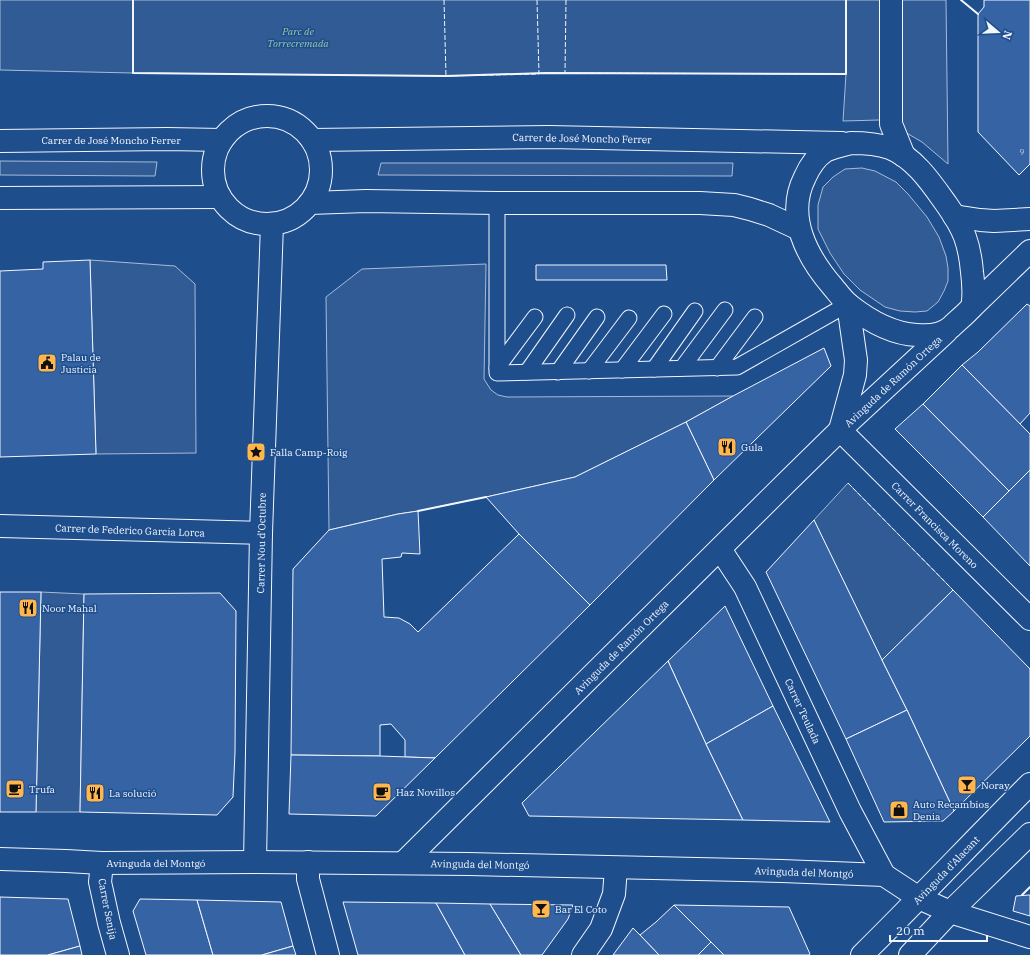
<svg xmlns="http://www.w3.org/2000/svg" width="1030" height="955" font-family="'IBM Plex Serif',serif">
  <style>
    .built { fill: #305b95; stroke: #a8bbd7 }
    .building { fill: #3563a3; stroke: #f2f6ff }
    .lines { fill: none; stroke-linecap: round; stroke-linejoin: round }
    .service-casing { stroke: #f2f6ff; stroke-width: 17 }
    .minor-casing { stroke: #f2f6ff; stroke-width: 24 }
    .secondary-casing { stroke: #f2f6ff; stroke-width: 24 }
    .service { stroke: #1f4e8c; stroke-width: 15 }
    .minor { stroke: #1f4e8c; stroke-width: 22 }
    .secondary { stroke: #1f4e8c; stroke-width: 22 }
    .fence { stroke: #f2f6ff; stroke-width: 1; stroke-dasharray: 5 2; stroke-linecap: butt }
    .wall { stroke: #f2f6ff; stroke-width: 2 }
    .labels { text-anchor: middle; stroke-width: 3; stroke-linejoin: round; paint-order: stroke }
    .number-label { font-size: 8px; fill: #c3d1e8 }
    .park-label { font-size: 10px; font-style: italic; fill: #97c8a6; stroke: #1f4e8c }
    .street-label { font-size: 10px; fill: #f2f6ff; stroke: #1f4e8c }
    .poi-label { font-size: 10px; fill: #f2f6ff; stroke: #1f4e8c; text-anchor: start }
  </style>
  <rect width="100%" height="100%" fill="#1f4e8c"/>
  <g class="built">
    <polygon points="0,0 946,0 948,164 922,142 891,124 879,120 843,121 846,74 546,73 446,76 133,73 0,70"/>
    <polygon points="0,161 157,162 155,176 0,175"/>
    <polygon points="381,163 733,163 732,176 378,175"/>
    <polygon points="862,168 875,171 896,182 908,194 927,217 939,237 946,256 948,268 948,281 944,291 938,302 927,311 915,312 900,311 885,307 860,290 844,274 830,253 818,229 818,205 823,187 833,177 845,169"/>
    <polygon points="90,260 175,266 195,284 196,453 96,454"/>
    <polygon points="486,264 484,379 491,390 498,395 507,397 733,396 686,422 575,477 486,497 418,511 398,514 329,530 326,297 362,269"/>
    <polygon points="848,483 953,590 882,660 814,520"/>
    <polygon points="41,592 84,594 80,812 36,812"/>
  </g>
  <g class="building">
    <polygon points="984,0 1030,0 1030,164 1019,175 978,132 978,14 984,7"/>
    <polygon points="90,260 96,454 0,457 0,271 43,269 43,262"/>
    <polygon points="536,265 666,265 667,280 536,280"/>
    <polygon points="1027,304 1030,306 1030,413 1020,424 962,365 978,352"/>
    <polygon points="824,348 831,366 714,480 686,422 733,396"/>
    <polygon points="962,365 1030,434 1030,470 1009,491 923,404"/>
    <polygon points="923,404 1009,491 983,517 895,429"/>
    <polygon points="686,422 714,480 590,605 519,534 486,497 575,477"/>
    <polygon points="1030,470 1030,566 983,517"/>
    <polygon points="418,511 420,554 402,553 401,557 382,559 384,617 399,618 410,624 418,632 519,534 590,605 435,758 405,757 405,740 391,724 380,725 380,756 291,755 293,569 329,530 398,514"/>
    <polygon points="814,520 882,660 907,710 846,739 766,572"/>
    <polygon points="953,590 1030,669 1030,736 954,811 907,710 882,660"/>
    <polygon points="0,592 41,592 36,812 0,812"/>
    <polygon points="220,593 236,611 235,752 233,797 217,815 80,812 84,594"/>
    <polygon points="725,606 773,706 706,744 668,661"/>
    <polygon points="668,661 706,744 743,820 529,816 522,803"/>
    <polygon points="773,706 802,765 830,822 743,820 706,744"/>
    <polygon points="907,710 954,811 943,821 884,822 846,739"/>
    <polygon points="291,755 380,756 435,758 376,816 289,814"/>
    <polygon points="1029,895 1030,895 1030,916 1013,911 1016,896"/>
    <polygon points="0,897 68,899 80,946 48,955 0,955"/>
    <polygon points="140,899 197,900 213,955 146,955 133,911"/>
    <polygon points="197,900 281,902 293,946 262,955 213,955"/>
    <polygon points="343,902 436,903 465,955 358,955"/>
    <polygon points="436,903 490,904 521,955 465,955"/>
    <polygon points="490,904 573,905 568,919 542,955 521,955"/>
    <polygon points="674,905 789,907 810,954 809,955 724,955"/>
    <polygon points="674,905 711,942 698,955 659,955 640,935 656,922"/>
    <polygon points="633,928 640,935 659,955 613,955"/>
    <polygon points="711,942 724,955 698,955"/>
    <polygon points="80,946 82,955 48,955"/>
    <polygon points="293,946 296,955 262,955"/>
  </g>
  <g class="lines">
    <g class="service-casing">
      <g id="service">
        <polyline points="497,203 497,373 737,367 848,304"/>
        <polyline points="497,368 535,317"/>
        <polyline points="682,368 725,310"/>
        <polyline points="717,368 755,317"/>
        <polyline points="654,369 695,311"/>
        <polyline points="622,370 664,314"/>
        <polyline points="589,371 629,318"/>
        <polyline points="527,372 567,315"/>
        <polyline points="558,372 597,317"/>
      </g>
    </g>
    <g class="minor-casing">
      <g id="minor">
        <polyline points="891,0 891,124 904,156"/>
        <circle cx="267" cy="170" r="54"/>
        <polyline points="312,140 549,137 842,143"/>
        <polyline points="0,141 167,139 222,140"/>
        <path d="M 851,143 C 864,143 878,144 890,148 C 915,158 932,184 947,205 C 954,215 961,226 965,237 C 969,248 971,260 972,272 C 973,280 975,302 971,308 C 966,314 957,321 951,327 C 942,335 929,336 917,335 C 893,334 868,320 849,305 C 843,300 838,293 833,287 C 807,257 785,216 805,177 C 809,168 816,157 825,151 C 833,147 843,145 851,143 Z"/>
        <polyline points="0,198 220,197"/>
        <polyline points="310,203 366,201 497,203 700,203 734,205 750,209 769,215 799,229"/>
        <polyline points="954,216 980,220 994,221 1030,219"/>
        <polyline points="972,307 1030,251"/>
        <polyline points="840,430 1030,619"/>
        <polyline points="840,430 855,375 856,360 848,304"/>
        <polyline points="0,526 261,533"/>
        <polyline points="720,549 745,587 850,811 884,875"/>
        <polyline points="255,862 261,533 272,224"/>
        <polyline points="308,862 308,879 328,955"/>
        <polyline points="102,863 100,882 109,923 118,955"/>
        <polyline points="403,863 788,481 840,430 946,332"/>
        <polyline points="950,912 1030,937"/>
        <polyline points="583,955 601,929 614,894 616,868"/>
      </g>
    </g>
    <g class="secondary-casing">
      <g id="secondary">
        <polyline points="0,859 66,861 102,863 255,862 469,864 782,871 884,875 919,898 950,912"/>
        <path d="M 862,955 C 919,899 973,841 1030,784"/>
        <polyline points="910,955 950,912 1030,834"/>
      </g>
    </g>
    <use href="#service" class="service"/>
    <use href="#minor" class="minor"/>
    <use href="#secondary" class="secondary"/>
    <g class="fence">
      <polyline points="444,0 446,76 539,74 537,0"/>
      <polyline points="566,0 565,73 846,74 846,0"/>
      <polyline points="848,483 953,590"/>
    </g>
    <g class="wall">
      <polyline points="133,0 133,73 446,76 546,73 846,74 846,0"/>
      <polyline points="961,0 978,14"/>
      <polyline points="418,511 486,497"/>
      <polyline points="1022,895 1030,887"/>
    </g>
  </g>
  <defs>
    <g id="civic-square" transform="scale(1)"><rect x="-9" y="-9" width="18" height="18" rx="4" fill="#ffb74d" stroke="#1f4e8c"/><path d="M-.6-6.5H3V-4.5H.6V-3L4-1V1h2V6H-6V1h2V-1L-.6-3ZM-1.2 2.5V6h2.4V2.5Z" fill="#111"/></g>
    <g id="restaurant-square" transform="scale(1)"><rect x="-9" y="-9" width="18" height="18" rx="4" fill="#ffb74d" stroke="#1f4e8c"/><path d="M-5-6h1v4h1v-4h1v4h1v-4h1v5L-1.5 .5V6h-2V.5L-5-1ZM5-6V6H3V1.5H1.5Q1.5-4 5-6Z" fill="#111"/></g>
    <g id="sight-square" transform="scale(1)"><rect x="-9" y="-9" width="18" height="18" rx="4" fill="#ffb74d" stroke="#1f4e8c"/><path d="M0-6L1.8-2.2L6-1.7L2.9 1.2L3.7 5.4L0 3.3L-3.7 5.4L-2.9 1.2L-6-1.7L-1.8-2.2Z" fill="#111"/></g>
    <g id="bar-square" transform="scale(1)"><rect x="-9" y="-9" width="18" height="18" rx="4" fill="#ffb74d" stroke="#1f4e8c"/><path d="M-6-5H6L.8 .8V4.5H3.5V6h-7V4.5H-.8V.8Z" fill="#111"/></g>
    <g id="cafe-square" transform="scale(1)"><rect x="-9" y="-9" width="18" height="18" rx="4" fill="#ffb74d" stroke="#1f4e8c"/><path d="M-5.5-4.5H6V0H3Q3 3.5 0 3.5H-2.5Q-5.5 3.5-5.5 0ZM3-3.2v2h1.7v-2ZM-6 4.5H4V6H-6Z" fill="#111"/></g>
    <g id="shop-square" transform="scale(1)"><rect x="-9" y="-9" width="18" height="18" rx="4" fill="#ffb74d" stroke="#1f4e8c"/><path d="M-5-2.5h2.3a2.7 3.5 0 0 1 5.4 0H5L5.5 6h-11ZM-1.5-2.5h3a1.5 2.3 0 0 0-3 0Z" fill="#111"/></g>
  </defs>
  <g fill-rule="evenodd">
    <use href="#civic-square" x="47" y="363"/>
    <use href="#restaurant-square" x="727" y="447"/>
    <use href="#sight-square" x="256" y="452"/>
    <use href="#restaurant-square" x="28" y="608"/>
    <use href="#bar-square" x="967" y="785"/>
    <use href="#cafe-square" x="15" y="789"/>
    <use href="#cafe-square" x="382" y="792"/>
    <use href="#restaurant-square" x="95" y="793"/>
    <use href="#shop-square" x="899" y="810"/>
    <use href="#bar-square" x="541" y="909"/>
  </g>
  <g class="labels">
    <g class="number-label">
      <text x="1022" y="154">9</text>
    </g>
    <g class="park-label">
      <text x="298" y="35">Parc de<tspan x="298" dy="12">Torrecremada</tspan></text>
    </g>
    <g class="street-label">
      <text transform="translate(582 138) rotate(1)" y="4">Carrer de José Moncho Ferrer</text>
      <text x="111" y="144">Carrer de José Moncho Ferrer</text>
      <text transform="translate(893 381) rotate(-43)" y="4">Avinguda de Ramón Ortega</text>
      <text transform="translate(935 525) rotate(45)" y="4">Carrer Francisca Moreno</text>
      <text transform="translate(130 530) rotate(2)" y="4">Carrer de Federico Garcia Lorca</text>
      <text transform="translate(261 543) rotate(-89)" y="4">Carrer Nou d’Octubre</text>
      <text transform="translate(621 647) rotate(-45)" y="4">Avinguda de Ramón Ortega</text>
      <text transform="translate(803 711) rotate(65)" y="4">Carrer Teulada</text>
      <text x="156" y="867">Avinguda del Montgó</text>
      <text transform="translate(480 864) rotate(1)" y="4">Avinguda del Montgó</text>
      <text transform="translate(946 870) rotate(-46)" y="4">Avinguda d'Alacant</text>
      <text transform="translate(804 872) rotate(2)" y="4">Avinguda del Montgó</text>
      <text transform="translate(108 909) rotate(79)" y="4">Carrer Senija</text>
    </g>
    <g class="poi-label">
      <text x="61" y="361">Palau de<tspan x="61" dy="12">Justicia</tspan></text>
      <text x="741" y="451">Gula</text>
      <text x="270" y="456">Falla Camp-Roig</text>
      <text x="42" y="612">Noor Mahal</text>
      <text x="981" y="789">Noray</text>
      <text x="29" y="793">Trufa</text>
      <text x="396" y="796">Haz Novillos</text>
      <text x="109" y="797">La solució</text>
      <text x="913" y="808">Auto Recambios<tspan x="913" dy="12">Denia</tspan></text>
      <text x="555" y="913">Bar El Coto</text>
    </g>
  </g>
  <g transform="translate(998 32) rotate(109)" stroke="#1f4e8c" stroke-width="3" paint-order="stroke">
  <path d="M0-3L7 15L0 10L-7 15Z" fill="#f2f6ff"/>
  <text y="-6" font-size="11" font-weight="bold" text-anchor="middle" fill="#f2f6ff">N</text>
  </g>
  <path d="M890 935v6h97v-6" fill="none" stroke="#f2f6ff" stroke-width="2"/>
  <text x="896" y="935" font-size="12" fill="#f2f6ff" stroke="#1f4e8c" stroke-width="3" paint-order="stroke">20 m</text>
</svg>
